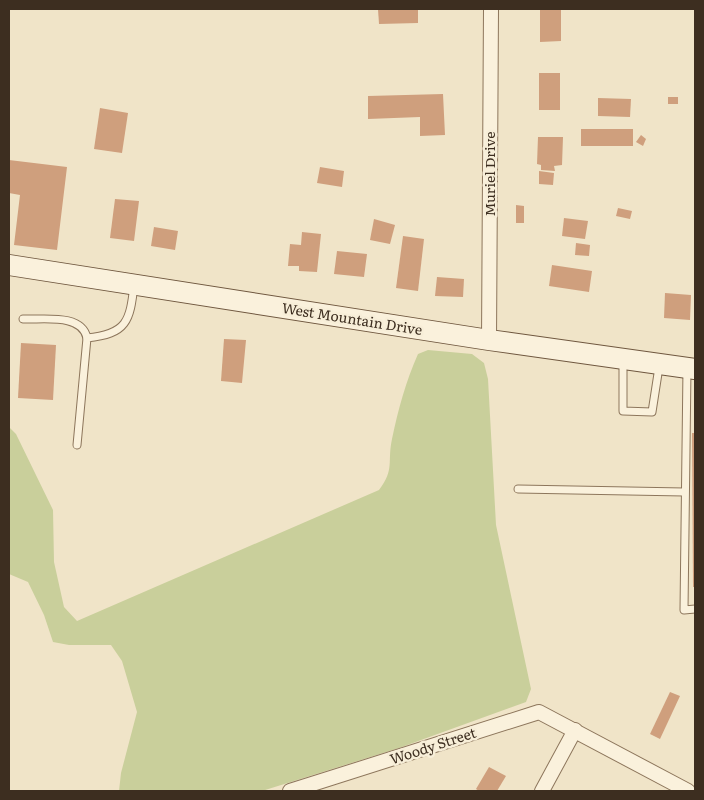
<svg xmlns="http://www.w3.org/2000/svg" width="704" height="800" font-family="Literata,serif">
  <style>
    .green { fill: #c9cf9b }
    .building { fill: #cf9f7d }
    .lines { fill: none; stroke-linecap: round; stroke-linejoin: round }
    .lane-casing { stroke: #8d765c; stroke-width: 9 }
    .street-casing { stroke: #8d765c; stroke-width: 16 }
    .secondary-casing { stroke: #6f573f; stroke-width: 22 }
    .lane { stroke: #faf1dc; stroke-width: 7 }
    .street { stroke: #faf1dc; stroke-width: 14 }
    .secondary { stroke: #faf1dc; stroke-width: 20 }
    .labels { text-anchor: middle; stroke-width: 5; stroke-linejoin: round; paint-order: stroke }
    .street-label { font-size: 14px; fill: #3d2e20; stroke: #f7eed8 }
  </style>
  <rect width="100%" height="100%" fill="#f0e4c8"/>
  <path class="green" d="M 428,350 L 472,354 L 484,363 L 488,379 L 496,525 L 531,689 L 526,702 L 399,748 L 262,791 L 119,791 L 121,773 L 137,712 L 122,661 L 111,645 L 69,645 L 53,642 L 44,615 L 28,582 L 9,574 L 9,427 L 16,434 L 53,510 L 54,562 L 64,607 L 77,621 L 379,490 C 395,469 387,462 392,439 C 398,410 406,381 418,354 Z"/>
  <g class="building">
    <polygon points="378,9 418,9 418,23 379,24"/>
    <polygon points="540,9 561,9 561,41 540,42"/>
    <rect x="539" y="73" width="21" height="37"/>
    <polygon points="443,94 445,135 420,136 420,117 368,119 368,96"/>
    <rect x="668" y="97" width="10" height="7"/>
    <polygon points="598,98 631,99 630,117 598,116"/>
    <polygon points="100,108 128,113 122,153 94,149"/>
    <rect x="581" y="129" width="52" height="17"/>
    <polygon points="641,135 646,139 643,146 636,142"/>
    <polygon points="538,137 563,137 562,165 554,166 555,171 541,170 541,165 537,164"/>
    <polygon points="9,160 67,167 57,250 14,245 20,195 9,193"/>
    <polygon points="320,167 344,171 342,187 317,183"/>
    <polygon points="539,171 554,173 553,185 539,184"/>
    <polygon points="115,199 139,201 134,241 110,238"/>
    <polygon points="516,205 524,206 524,223 516,223"/>
    <polygon points="618,208 632,211 630,219 616,216"/>
    <polygon points="564,218 588,221 585,239 562,236"/>
    <polygon points="374,219 395,225 390,244 370,240"/>
    <polygon points="154,227 178,231 175,250 151,246"/>
    <polygon points="302,232 321,234 317,272 299,271 299,266 288,266 290,244 301,245"/>
    <polygon points="403,236 424,239 418,291 396,288"/>
    <polygon points="576,243 590,245 589,256 575,255"/>
    <polygon points="337,251 367,254 364,277 334,274"/>
    <polygon points="552,265 592,271 589,292 549,286"/>
    <polygon points="437,277 464,279 463,297 435,296"/>
    <polygon points="665,293 691,295 690,320 664,318"/>
    <polygon points="224,339 246,340 242,383 221,381"/>
    <polygon points="21,343 56,345 53,400 18,398"/>
    <polygon points="692,433 695,433 695,587 693,587"/>
    <polygon points="670,692 680,696 660,739 650,734"/>
    <polygon points="489,767 506,776 497,791 479,791 476,789"/>
  </g>
  <g class="lines">
    <g class="lane-casing">
      <g id="lane">
        <path d="M 23,319 C 43,320 82,313 87,338"/>
        <polyline points="623,359 623,411 652,412 659,367"/>
        <polyline points="687,368 684,610 695,609"/>
        <path d="M 77,445 L 87,338 C 127,334 130,321 134,285"/>
        <polyline points="518,489 684,492"/>
      </g>
    </g>
    <g class="street-casing">
      <g id="street">
        <polyline points="489,340 491,9"/>
        <polyline points="290,791 539,712 688,791"/>
        <polyline points="542,791 575,730"/>
      </g>
    </g>
    <g class="secondary-casing">
      <polyline id="secondary" points="9,265 489,340 695,369"/>
    </g>
    <use href="#lane" class="lane"/>
    <use href="#street" class="street"/>
    <use href="#secondary" class="secondary"/>
  </g>
  <g class="labels">
    <g class="street-label">
      <text transform="translate(490 174) rotate(-90)" y="5">Muriel Drive</text>
      <text transform="translate(352 319) rotate(9)" y="5">West Mountain Drive</text>
      <text transform="translate(433 746) rotate(-18)" y="5">Woody Street</text>
    </g>
  </g>
  <rect width="704" height="800" fill="none" stroke="#3d2e20" stroke-width="20"/>
</svg>
